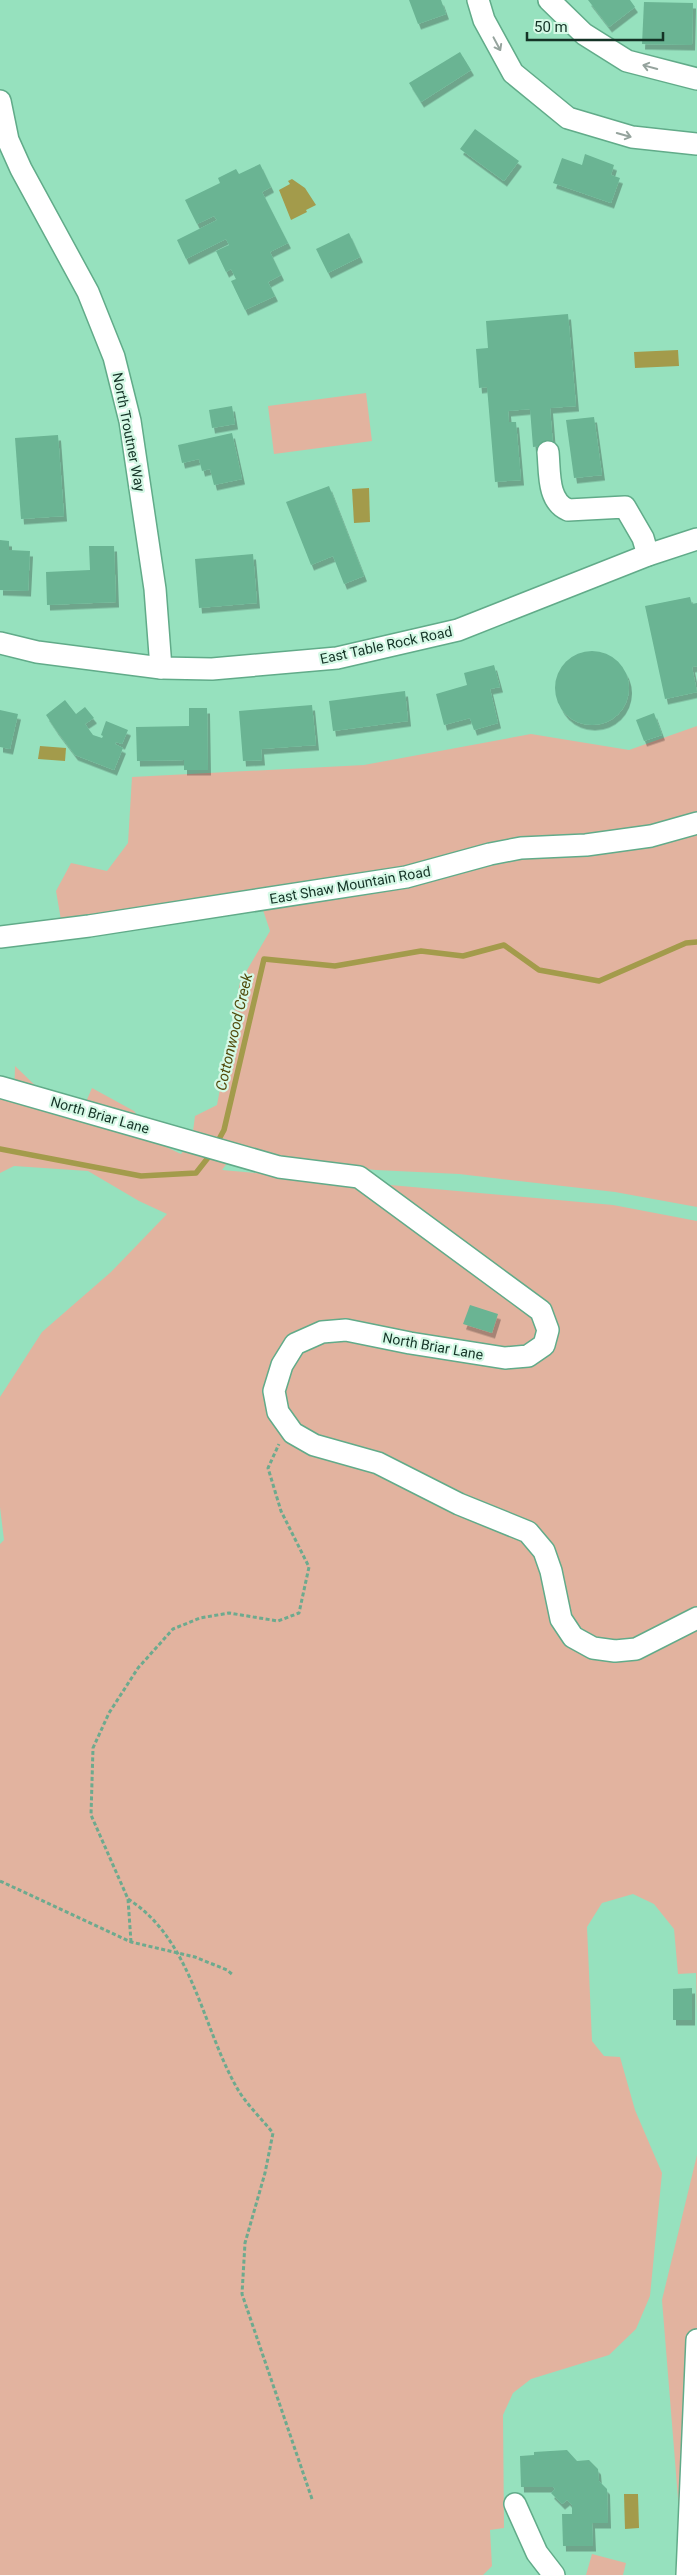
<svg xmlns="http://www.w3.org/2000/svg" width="697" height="2575" font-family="Roboto,sans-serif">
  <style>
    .green { fill: #e2b39f }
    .water { fill: #a39b4b }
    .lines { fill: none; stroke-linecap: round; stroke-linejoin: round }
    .stream { stroke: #a39b4b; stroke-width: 5.5 }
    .building { fill: #6ab493; filter: url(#shadow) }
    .minor-casing { stroke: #61ab89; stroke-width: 24 }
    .path { stroke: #6daa8e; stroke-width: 3; stroke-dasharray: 4 2.5; stroke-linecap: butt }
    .minor { stroke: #fff; stroke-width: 21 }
    .oneway { stroke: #95a39d }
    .labels { text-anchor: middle; stroke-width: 4.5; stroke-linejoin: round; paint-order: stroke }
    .street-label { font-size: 14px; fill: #143326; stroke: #d5f9e6 }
    .water-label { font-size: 15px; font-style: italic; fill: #524c0d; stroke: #d5f9e6 }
  </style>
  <defs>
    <filter id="shadow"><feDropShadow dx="3" dy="5.5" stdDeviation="0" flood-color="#0004"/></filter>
  </defs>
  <rect width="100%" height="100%" fill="#96e1be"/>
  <g class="green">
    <polygon points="366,393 372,441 274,454 268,406"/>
    <polygon points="697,726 697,1207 615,1192 459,1174 376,1170 233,1155 222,1170 613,1205 697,1221 697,2014 696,1973 678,1974 674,1929 654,1904 633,1894 602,1903 587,1927 592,2041 604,2056 620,2057 635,2110 662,2173 650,2296 636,2329 609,2355 531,2379 513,2393 503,2415 504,2528 490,2530 492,2566 483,2575 0,2575 0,1544 4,1540 0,1507 0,1397 42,1332 111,1272 167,1214 139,1201 88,1171 14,1166 0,1173 0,1099 14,1103 15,1066 66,1115 79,1118 92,1088 134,1111 158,1143 181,1154 192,1139 195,1116 217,1105 240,982 270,931 257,892 61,920 56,891 71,863 107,871 128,843 132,777 364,765 531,734 629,750"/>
    <polygon points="697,2155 697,2575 680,2523 662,2300"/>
    <polygon points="592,2554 626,2563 623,2575 586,2575"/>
  </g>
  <g class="water">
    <polygon points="292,179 305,188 316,205 306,210 307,212 291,220 279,190 290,184 288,181"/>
    <polygon points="678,350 679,366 635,368 634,352"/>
    <polygon points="369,488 370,522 354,523 352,489"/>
    <polygon points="40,746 66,748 65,761 38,759"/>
    <polygon points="624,2494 638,2494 639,2528 625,2529"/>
  </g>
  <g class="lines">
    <g class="stream">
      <polyline points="218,1141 224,1130 264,959 335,966 421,951 463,956 504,945 539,970 599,981 686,943 697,942"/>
      <polyline points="0,1149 141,1176 196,1173 207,1159"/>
    </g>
  </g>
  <g class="building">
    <polygon points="409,0 441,0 446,14 418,24"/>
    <polygon points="588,0 630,0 635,7 609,27"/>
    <polygon points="644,2 693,3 692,45 642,44"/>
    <polygon points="460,52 471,70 421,102 409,83"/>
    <polygon points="475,129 519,161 504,181 460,149"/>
    <polygon points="585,154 614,165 611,175 620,178 611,203 553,183 562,158 582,165"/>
    <polygon points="260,164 271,187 262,192 288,243 270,252 281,275 268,282 275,296 245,310 231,281 236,279 231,269 226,272 216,251 229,245 226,239 186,259 177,240 217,220 214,216 197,224 185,200 220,183 218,178 236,169 239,174"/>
    <polygon points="349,233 360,257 328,273 316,249"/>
    <polygon points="568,314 576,406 550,408 553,445 533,447 530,409 508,411 509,422 516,422 521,480 495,482 487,387 479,388 476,349 488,348 486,321"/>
    <polygon points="232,406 235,424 212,428 209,410"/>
    <polygon points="594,417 602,475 574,478 566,420"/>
    <polygon points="232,433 242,479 214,485 210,469 202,471 199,459 182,463 178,445"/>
    <polygon points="58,435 64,516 21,519 15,438"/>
    <polygon points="329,486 364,576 344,584 333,556 311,565 286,502"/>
    <polygon points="0,540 9,541 9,550 30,551 28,591 0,590"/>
    <polygon points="89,546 114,546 116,602 47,605 46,572 90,570"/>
    <polygon points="253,554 257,603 199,608 195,559"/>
    <polygon points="690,597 692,604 697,603 697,666 692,667 697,692 665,699 645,606"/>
    <circle cx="592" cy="688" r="37"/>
    <polygon points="494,665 500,687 490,689 498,723 474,730 470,718 444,725 436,694 467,685 464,673"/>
    <polygon points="405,691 408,721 333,731 329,701"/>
    <polygon points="65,700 76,714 85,707 94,718 85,724 93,735 102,738 103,736 101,735 106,721 128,730 122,744 116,742 115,744 123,748 114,770 75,755 56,730 46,715"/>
    <polygon points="312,705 316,745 261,749 262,760 243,761 239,711"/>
    <polygon points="189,708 207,708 208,770 184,770 184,760 137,761 136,727 189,726"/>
    <polygon points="0,710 18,714 10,749 0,747"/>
    <polygon points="654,713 662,735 644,741 636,720"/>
    <polygon points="470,1305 498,1314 492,1333 463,1324"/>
    <polygon points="692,1988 692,2020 673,2020 673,1989"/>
    <polygon points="567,2450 577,2461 589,2460 598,2469 599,2481 607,2489 608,2523 592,2523 593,2546 563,2546 562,2514 572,2514 572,2505 567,2500 562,2504 551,2493 555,2489 553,2487 521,2487 520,2456 534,2455 534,2452"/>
  </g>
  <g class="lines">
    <g class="minor-casing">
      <g id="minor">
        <polyline points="478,0 484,20 513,73 568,118 632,137 697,144"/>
        <polyline points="549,0 584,34 627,61 697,79"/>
        <polyline points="0,101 8,140 21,169 88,292 114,357 130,421 155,589 161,668"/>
        <path d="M 548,452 C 550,472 547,501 568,510 L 625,507 L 643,538 L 648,555"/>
        <polyline points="0,643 37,652 161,668 212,669 337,658 458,630 648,555 697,539"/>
        <polyline points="0,937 89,926 406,877 490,854 521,848 586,845 651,836 697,823"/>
        <polyline points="0,1087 279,1167 359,1177 541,1311 548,1330 544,1345 528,1356 505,1358 410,1343 346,1330 322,1332 295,1344 282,1365 274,1391 278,1412 293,1433 314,1445 378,1463 459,1504 528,1532 544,1551 551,1571 561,1619 573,1637 593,1648 615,1651 636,1649 697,1618"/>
        <polyline points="515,2504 537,2553 554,2575"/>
        <polyline points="687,2575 697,2340"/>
      </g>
    </g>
    <g class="path">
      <polyline points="0,1881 131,1942 195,1957 227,1970 233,1975"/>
      <path d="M 128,1899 C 192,1939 202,2027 237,2088 C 246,2104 261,2118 273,2133 L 265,2173 L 245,2243 L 242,2294 L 312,2499"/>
      <polyline points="131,1942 128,1899 91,1815 93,1748 109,1713 138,1668 173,1629 200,1618 229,1613 278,1621 299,1613 309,1567 281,1511 268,1468 279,1444"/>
    </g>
    <use href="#minor" class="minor"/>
  </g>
  <defs><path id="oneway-shaft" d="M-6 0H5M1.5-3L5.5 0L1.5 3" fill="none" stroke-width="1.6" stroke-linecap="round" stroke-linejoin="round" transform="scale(1.25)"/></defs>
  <g class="oneway">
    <use href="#oneway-shaft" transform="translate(497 44) rotate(62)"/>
    <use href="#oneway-shaft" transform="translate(650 67) rotate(-165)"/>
    <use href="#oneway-shaft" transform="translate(624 135) rotate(16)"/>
  </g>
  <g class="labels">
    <g class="street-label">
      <text transform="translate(129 432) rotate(79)" y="5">North Troutner Way</text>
      <text transform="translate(386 645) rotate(-12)" y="5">East Table Rock Road</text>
      <text transform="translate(350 885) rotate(-10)" y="5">East Shaw Mountain Road</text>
      <text transform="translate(100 1115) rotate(16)" y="5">North Briar Lane</text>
      <text transform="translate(433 1346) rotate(10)" y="5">North Briar Lane</text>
    </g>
    <g class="water-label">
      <text transform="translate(234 1032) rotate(-77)" y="5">Cottonwood Creek</text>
    </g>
  </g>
  <path d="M527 32v8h136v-8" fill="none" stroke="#143326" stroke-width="2.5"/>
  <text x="534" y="32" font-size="15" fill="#143326" stroke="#d5f9e6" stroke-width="4" paint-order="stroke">50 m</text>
</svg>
